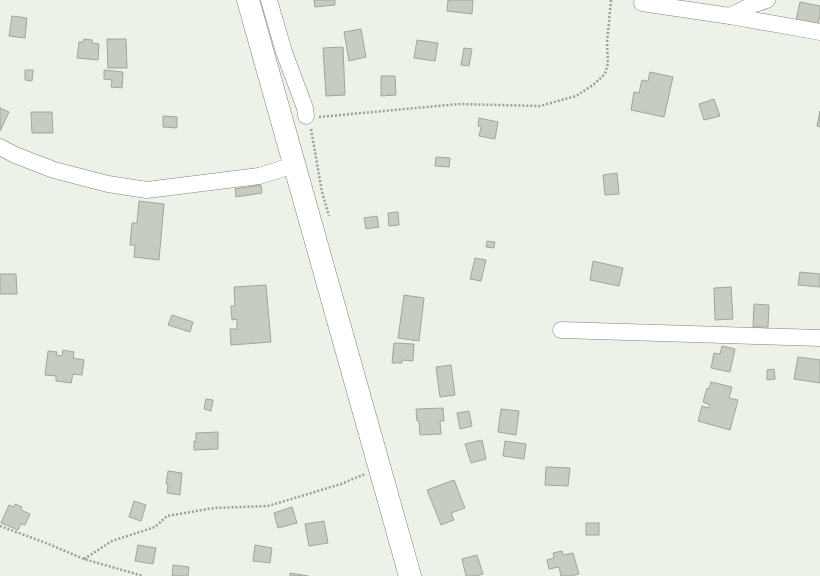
<svg xmlns="http://www.w3.org/2000/svg" width="820" height="576" font-family="'DejaVu Sans',sans-serif">
  <style>
    .building { fill: #c6ccc1; stroke: #a1a69c }
    .lines { fill: none; stroke-linecap: round; stroke-linejoin: round }
    .minor-casing { stroke: #7e8379; stroke-width: 17 }
    .secondary-casing { stroke: #7e8379; stroke-width: 23 }
    .path { stroke: #9b9f97; stroke-width: 2.5; stroke-dasharray: 2 2; stroke-linecap: butt }
    .minor { stroke: #fff; stroke-width: 16 }
    .secondary { stroke: #fff; stroke-width: 22 }
  </style>
  <rect width="100%" height="100%" fill="#ecf2e7"/>
  <g class="building">
    <polygon points="314,0 335,0 335,5 315,7"/>
    <polygon points="448,0 473,0 472,14 447,11"/>
    <polygon points="800,2 820,6 820,15 817,28 796,20"/>
    <polygon points="12,16 27,18 25,38 9,36"/>
    <polygon points="361,29 366,57 349,61 344,32"/>
    <polygon points="84,39 92,40 92,43 99,44 98,60 77,58 79,42 83,42"/>
    <polygon points="107,39 126,39 127,68 108,68"/>
    <polygon points="417,40 438,43 435,61 414,58"/>
    <polygon points="343,47 345,95 326,96 323,48"/>
    <polygon points="464,48 472,49 469,66 461,65"/>
    <polygon points="25,70 33,70 32,81 25,80"/>
    <polygon points="104,70 123,72 122,88 111,87 112,80 104,79"/>
    <polygon points="650,72 673,77 664,117 631,110 634,92 639,93 642,80 648,81"/>
    <polygon points="381,76 395,76 396,95 381,96"/>
    <polygon points="714,99 720,116 704,120 699,104"/>
    <polygon points="0,108 9,112 0,131"/>
    <polygon points="820,111 820,127 817,126"/>
    <polygon points="31,112 52,112 53,133 32,133"/>
    <polygon points="163,116 177,117 177,128 163,127"/>
    <polygon points="479,118 498,122 495,139 479,136 481,127 478,126"/>
    <polygon points="436,157 450,158 449,167 435,166"/>
    <polygon points="617,173 619,194 605,195 603,175"/>
    <polygon points="261,185 262,193 236,197 235,189"/>
    <polygon points="139,201 164,204 159,260 134,257 135,245 130,245 132,223 137,223"/>
    <polygon points="398,212 399,225 389,226 388,213"/>
    <polygon points="377,216 379,227 366,229 364,218"/>
    <polygon points="487,241 495,242 494,248 486,247"/>
    <polygon points="475,258 486,260 481,281 470,279"/>
    <polygon points="593,261 623,268 619,286 590,280"/>
    <polygon points="800,272 820,274 820,287 798,285"/>
    <polygon points="0,274 16,274 17,294 0,294"/>
    <polygon points="266,285 271,342 231,345 230,329 237,329 237,319 232,320 231,306 235,306 234,287"/>
    <polygon points="731,287 733,319 715,320 714,288"/>
    <polygon points="404,295 424,298 419,341 398,338"/>
    <polygon points="754,304 769,305 768,327 753,327"/>
    <polygon points="172,315 193,322 190,332 168,325"/>
    <polygon points="394,343 414,344 413,361 402,360 402,363 392,363"/>
    <polygon points="722,346 735,349 730,372 711,368 714,353 720,354"/>
    <polygon points="63,350 74,352 73,358 84,360 82,375 73,374 71,383 56,381 56,376 45,375 48,351 57,352 56,355 62,356"/>
    <polygon points="798,357 820,360 820,383 794,379"/>
    <polygon points="451,365 455,395 440,397 436,367"/>
    <polygon points="774,369 775,379 767,380 767,370"/>
    <polygon points="711,382 732,387 729,398 738,400 730,430 698,421 702,406 709,408 710,405 703,402 707,388 709,389"/>
    <polygon points="206,399 213,400 211,411 204,409"/>
    <polygon points="443,408 444,421 440,421 441,434 420,435 419,421 417,421 416,409"/>
    <polygon points="501,409 519,411 516,435 498,432"/>
    <polygon points="469,411 472,426 460,429 457,413"/>
    <polygon points="218,432 218,449 194,450 194,441 196,441 196,433"/>
    <polygon points="482,440 486,459 471,463 465,444"/>
    <polygon points="505,441 526,444 524,459 503,456"/>
    <polygon points="546,467 570,468 568,486 545,485"/>
    <polygon points="168,471 182,473 180,495 167,493 168,484 166,484"/>
    <polygon points="454,480 465,508 451,513 454,520 441,525 427,490"/>
    <polygon points="134,501 146,505 141,521 129,517"/>
    <polygon points="15,504 22,507 21,510 30,514 25,525 21,524 18,530 1,523 9,505 14,507"/>
    <polygon points="292,507 297,523 278,528 274,513"/>
    <polygon points="324,521 328,543 309,546 305,524"/>
    <rect x="586" y="523" width="13" height="12"/>
    <polygon points="138,545 156,548 153,564 135,561"/>
    <polygon points="255,545 272,548 270,563 253,561"/>
    <polygon points="562,551 563,555 573,553 579,574 571,576 561,576 559,567 549,569 547,560 554,558 553,553"/>
    <polygon points="477,555 483,574 476,576 466,576 462,559"/>
    <polygon points="173,565 189,567 188,576 172,576"/>
    <polygon points="290,573 308,576 290,576"/>
  </g>
  <g class="lines">
    <g class="minor-casing">
      <g id="minor">
        <polyline points="269,0 284,52 305,108 306,116"/>
        <polyline points="642,3 730,16 820,32"/>
        <polyline points="730,16 752,5 767,0"/>
        <polyline points="0,147 15,155 54,170 108,184 147,190 259,176 294,165"/>
        <polyline points="561,330 820,338"/>
      </g>
    </g>
    <g class="secondary-casing">
      <polyline id="secondary" points="248,0 410,576"/>
    </g>
    <g class="path">
      <polyline points="319,117 459,104 540,106 576,96 593,85 605,74 608,63 607,43 611,0"/>
      <polyline points="311,129 322,192 329,216"/>
      <polyline points="0,526 46,543 84,559 143,576"/>
      <polyline points="84,559 112,541 155,527 167,516 214,508 268,506 341,484 365,474"/>
    </g>
    <use href="#minor" class="minor"/>
    <use href="#secondary" class="secondary"/>
  </g>
</svg>
